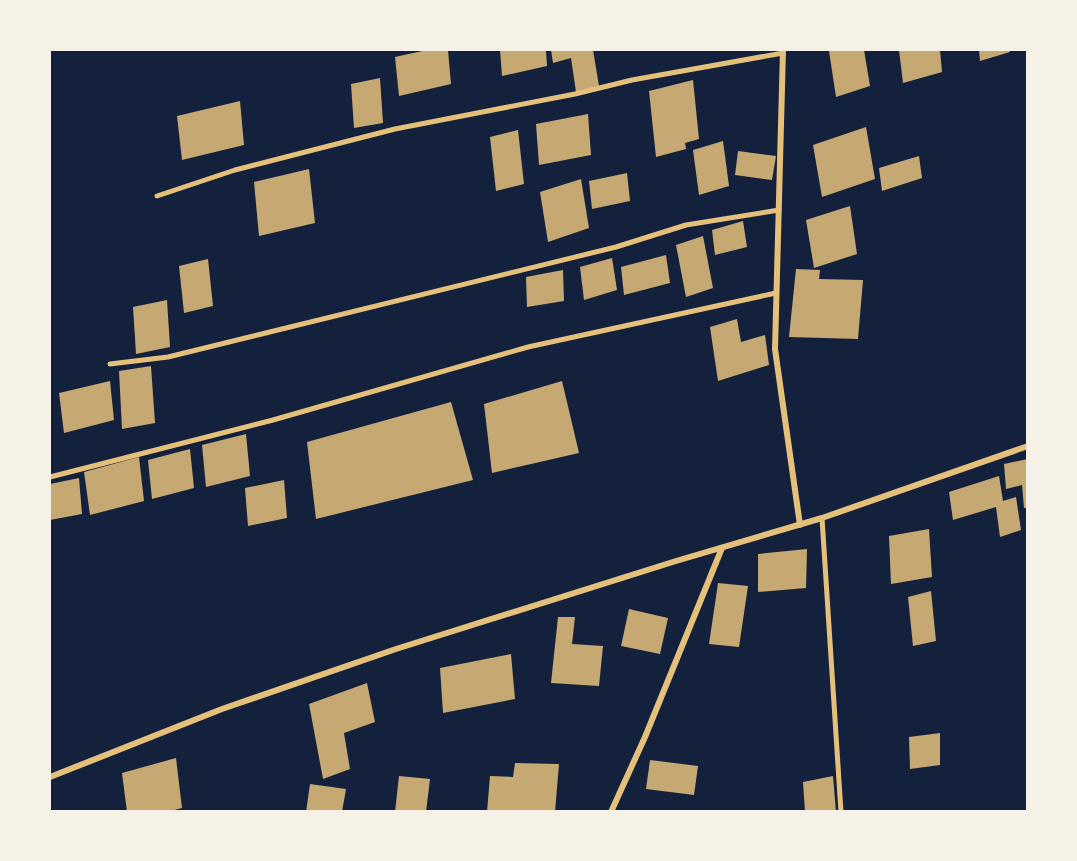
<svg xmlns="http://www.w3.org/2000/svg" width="1077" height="861" font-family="Overpass,sans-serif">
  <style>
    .building { fill: #c6a872 }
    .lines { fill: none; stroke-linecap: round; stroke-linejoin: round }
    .pedestrian { stroke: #e5c07b; stroke-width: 5 }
    .minor { stroke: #e5c07b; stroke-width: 6 }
  </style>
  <rect width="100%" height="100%" fill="#14213d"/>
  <g class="building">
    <polygon points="427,50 448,50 451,84 399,96 395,57"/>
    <polygon points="500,50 546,50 547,66 502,76"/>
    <polygon points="551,50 593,50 599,86 576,92 571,58 553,63"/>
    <polygon points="834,50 864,50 870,86 836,97 829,51"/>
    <polygon points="899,50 940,50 942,72 903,83"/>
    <polygon points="979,50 1009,50 1010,52 980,61"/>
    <polygon points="380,78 383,123 354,128 351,84"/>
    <polygon points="693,80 699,139 685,143 686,149 656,157 649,91"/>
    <polygon points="240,101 244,145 182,160 177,116"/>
    <polygon points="588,114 591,155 539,165 536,124"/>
    <polygon points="866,127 875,179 822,197 813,145"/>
    <polygon points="518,130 524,184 496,191 490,137"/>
    <polygon points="723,141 729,186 699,195 693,150"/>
    <polygon points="738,151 776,156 772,180 735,175"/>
    <polygon points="919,156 922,178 882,191 879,168"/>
    <polygon points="309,169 315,223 259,236 254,182"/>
    <polygon points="627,173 630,201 592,209 589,181"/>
    <polygon points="581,179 589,228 548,242 540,192"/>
    <polygon points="850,206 857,254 814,268 806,220"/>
    <polygon points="743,221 747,247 715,255 712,230"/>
    <polygon points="703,236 713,288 686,297 676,245"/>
    <polygon points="666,255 670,283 624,295 621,267"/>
    <polygon points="612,258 617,290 584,300 580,267"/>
    <polygon points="208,259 213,306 184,313 179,266"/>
    <polygon points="796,269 820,270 819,279 863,280 858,339 789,337"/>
    <polygon points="563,270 564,301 527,307 526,277"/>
    <polygon points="167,300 170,347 136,354 133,307"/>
    <polygon points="737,319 741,342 765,335 769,365 718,381 710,327"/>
    <polygon points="151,366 155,423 122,429 119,371"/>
    <polygon points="110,381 114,420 64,433 59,393"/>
    <polygon points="562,381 579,453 492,473 484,404"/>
    <polygon points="451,402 473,480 316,519 307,442"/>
    <polygon points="246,434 250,476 206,487 202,445"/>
    <polygon points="190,449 194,488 152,499 148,460"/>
    <polygon points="139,457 144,501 90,515 84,472"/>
    <polygon points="1028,459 1028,508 1024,508 1022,485 1006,489 1004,464"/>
    <polygon points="999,476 1003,501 1016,497 1021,530 1000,537 996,507 953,520 949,492"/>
    <polygon points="79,478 82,514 50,520 50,484"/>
    <polygon points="284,480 287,518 248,526 245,488"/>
    <polygon points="929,529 932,577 891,584 889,536"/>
    <polygon points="807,549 806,588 758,592 758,554"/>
    <polygon points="718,583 748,586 739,647 709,644"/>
    <polygon points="931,591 936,641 913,646 908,597"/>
    <polygon points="629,609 668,618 660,654 621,646"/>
    <polygon points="558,617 575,617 572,644 603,646 599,686 551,683"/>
    <polygon points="511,654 515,699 443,713 440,668"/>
    <polygon points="367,683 375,722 344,733 350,769 323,779 309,704"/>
    <polygon points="940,733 940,765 910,769 909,737"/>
    <polygon points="176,758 182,808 167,812 127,812 122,773"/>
    <polygon points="650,760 698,766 694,795 646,789"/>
    <polygon points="515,763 559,764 555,812 487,812 490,776 513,777"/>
    <polygon points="399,776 430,779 426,812 395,812"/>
    <polygon points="833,776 836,812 805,812 803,782"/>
    <polygon points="310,784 346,789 342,812 306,812"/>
  </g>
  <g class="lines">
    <g class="pedestrian">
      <polyline points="157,196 235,170 395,129 575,94 632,80 783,53"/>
      <polyline points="110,364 168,357 616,247 686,225 779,210"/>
      <polyline points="50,477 273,420 528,347 776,293"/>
      <polyline points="822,518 841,812"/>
    </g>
    <g class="minor">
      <polyline points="783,50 775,349 800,525"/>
      <polyline points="50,777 222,709 396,649 676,561 822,518 1028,446"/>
      <polyline points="611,812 645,737 722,548"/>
    </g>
  </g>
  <rect width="1077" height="861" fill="none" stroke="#f6f1e7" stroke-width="102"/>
</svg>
